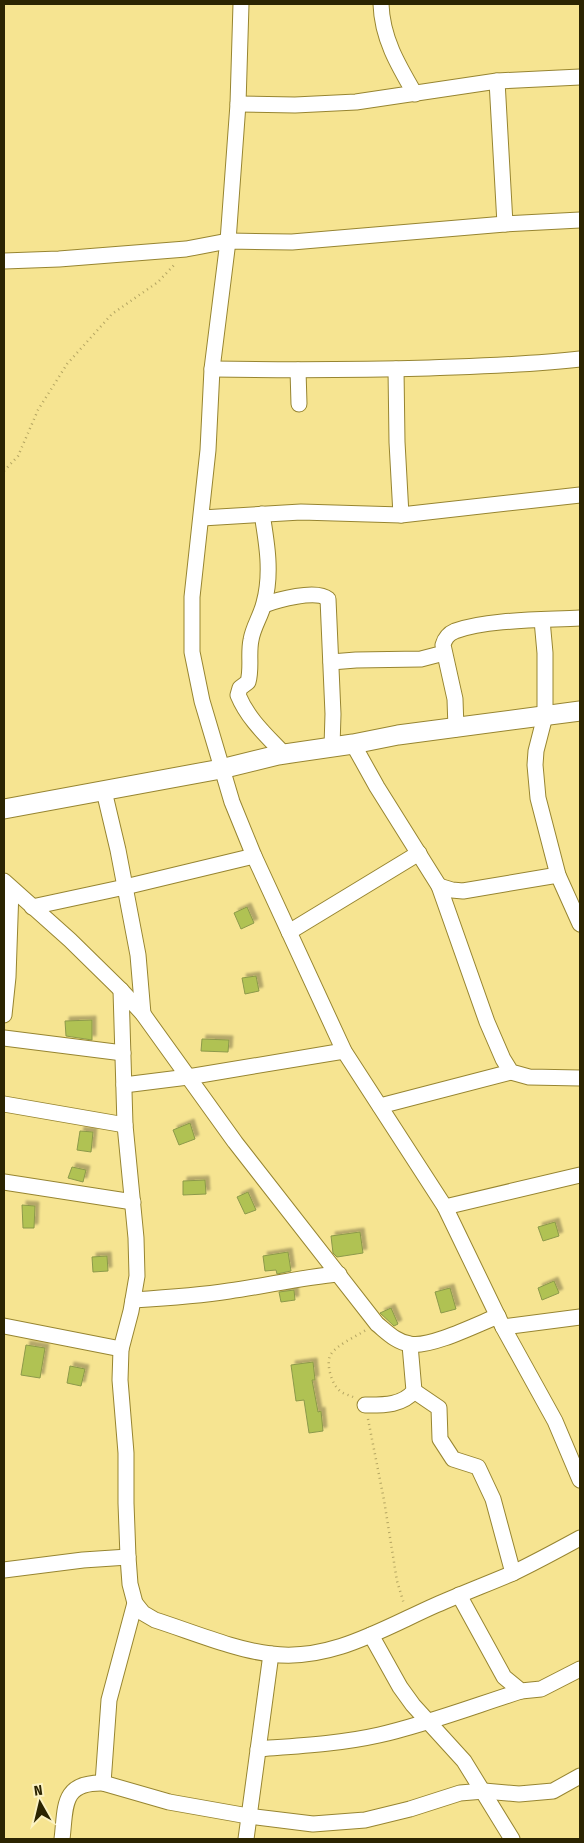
<svg xmlns="http://www.w3.org/2000/svg" width="584" height="1843" font-family="'Fira Sans Condensed',sans-serif">
  <style>
    .building { fill: #b0c253; stroke: #8c994a; filter: url(#shadow) }
    .lines { fill: none; stroke-linecap: round; stroke-linejoin: round }
    .minor-casing { stroke: #978531; stroke-width: 17 }
    .tertiary-casing { stroke: #978531; stroke-width: 21 }
    .path { stroke: #b4a562; stroke-width: 2.5; stroke-dasharray: 1 4; stroke-linecap: butt }
    .minor { stroke: #fff; stroke-width: 15 }
    .tertiary { stroke: #fff; stroke-width: 19 }
  </style>
  <defs>
    <filter id="shadow"><feDropShadow dx="4" dy="-4" stdDeviation="1" flood-color="#0004"/></filter>
  </defs>
  <rect width="100%" height="100%" fill="#f6e491"/>
  <g class="building">
    <polygon points="247,907 254,923 241,929 234,913"/>
    <polygon points="256,976 259,991 245,994 242,978"/>
    <polygon points="92,1020 92,1040 66,1036 65,1021"/>
    <polygon points="202,1039 229,1040 228,1052 201,1051"/>
    <polygon points="190,1123 195,1139 179,1145 173,1130"/>
    <polygon points="80,1131 93,1132 91,1152 77,1150"/>
    <polygon points="72,1167 86,1170 83,1182 68,1178"/>
    <polygon points="205,1180 206,1194 183,1195 183,1181"/>
    <polygon points="248,1192 256,1210 245,1214 237,1197"/>
    <polygon points="22,1205 35,1206 34,1228 23,1228"/>
    <polygon points="555,1222 559,1236 543,1241 538,1227"/>
    <polygon points="360,1232 363,1253 337,1257 333,1253 331,1236"/>
    <polygon points="288,1252 291,1271 277,1274 276,1270 265,1271 263,1256"/>
    <polygon points="107,1256 108,1271 93,1272 92,1257"/>
    <polygon points="554,1281 559,1293 542,1300 538,1288"/>
    <polygon points="450,1288 456,1309 441,1313 435,1292"/>
    <polygon points="294,1290 295,1300 281,1302 279,1292"/>
    <polygon points="391,1308 398,1324 394,1326 380,1313"/>
    <polygon points="26,1345 45,1348 40,1378 21,1375"/>
    <polygon points="313,1362 315,1380 312,1380 318,1412 321,1411 323,1431 309,1433 304,1400 296,1401 291,1365"/>
    <polygon points="70,1366 85,1369 81,1386 67,1383"/>
  </g>
  <g class="lines">
    <g class="minor-casing">
      <g id="minor">
        <polyline points="241,4 238,104 228,241 212,369 208,450 192,597 192,652 202,701 232,802 254,856 344,1051 445,1207 503,1327 555,1421 580,1480"/>
        <path d="M 381,4 C 382,38 398,65 415,94"/>
        <polyline points="497,81 505,224"/>
        <polyline points="238,104 295,105 356,102 497,81 580,77"/>
        <polyline points="4,261 59,259 186,249 228,241 292,242 505,224 580,220"/>
        <path d="M 212,369 C 284,370 356,370 429,368 C 479,366 530,365 580,359"/>
        <polyline points="396,369 397,442 401,515"/>
        <polyline points="298,370 299,404"/>
        <path d="M 262,514 C 267,544 272,574 264,603 C 261,616 253,627 251,640 C 248,654 252,668 248,682 L 240,688 L 238,695 C 248,719 266,735 284,754"/>
        <polyline points="202,518 301,512 401,515 580,495"/>
        <path d="M 264,605 C 277,600 316,589 328,599 L 333,714 L 332,747"/>
        <polyline points="542,620 545,653 545,716 536,751 535,765 538,798 558,875 580,924"/>
        <polyline points="331,662 356,660 421,659 444,653"/>
        <path d="M 456,729 L 455,699 L 443,645 C 445,638 448,634 455,631 C 488,619 545,620 580,618"/>
        <polyline points="353,744 377,787 439,886 487,1022 503,1059 511,1072 529,1077 580,1078"/>
        <polyline points="104,791 118,850 138,955 143,1014"/>
        <path d="M 4,881 L 70,940 L 121,990 L 143,1014 L 235,1142 L 377,1324 C 387,1332 396,1342 410,1344 C 430,1348 478,1324 498,1316"/>
        <polyline points="439,886 452,890 463,891 558,875"/>
        <polyline points="32,907 125,887 254,856"/>
        <polyline points="289,932 419,853"/>
        <path d="M 121,990 L 125,1125 L 136,1238 L 137,1276 L 131,1311 L 121,1349 L 120,1380 L 126,1453 L 126,1503 L 128,1557 L 130,1584 L 135,1603 L 143,1613 L 155,1620 C 190,1631 235,1650 271,1654 C 330,1662 384,1628 436,1605 C 461,1594 487,1584 513,1573 C 536,1562 558,1550 580,1538"/>
        <polyline points="4,1015 8,977 11,889"/>
        <polyline points="4,1038 123,1053"/>
        <polyline points="124,1085 188,1077 344,1051"/>
        <polyline points="4,1104 125,1125"/>
        <polyline points="380,1106 511,1072"/>
        <polyline points="4,1182 133,1202"/>
        <polyline points="445,1207 580,1175"/>
        <path d="M 133,1300 C 165,1298 197,1296 229,1291 C 266,1286 302,1277 339,1274"/>
        <polyline points="4,1326 121,1349"/>
        <polyline points="503,1327 580,1317"/>
        <polyline points="414,1391 439,1408 440,1439 453,1459 478,1467 493,1499 513,1573"/>
        <path d="M 365,1405 C 382,1405 402,1406 414,1391 L 410,1345"/>
        <polyline points="4,1570 83,1560 128,1557"/>
        <polyline points="459,1595 504,1677 521,1691 541,1689 580,1669"/>
        <polyline points="371,1635 400,1687 413,1705 464,1761 512,1839"/>
        <path d="M 258,1749 C 298,1746 339,1744 379,1735 C 427,1724 474,1706 521,1691"/>
        <polyline points="103,1783 109,1700 135,1603"/>
        <path d="M 62,1839 C 66,1807 61,1782 103,1783 L 169,1802 L 248,1816 L 313,1824 L 365,1820 L 410,1809 L 460,1793 L 484,1791 L 519,1794 L 553,1791 L 580,1776"/>
        <polyline points="246,1839 271,1654"/>
      </g>
    </g>
    <g class="tertiary-casing">
      <polyline id="tertiary" points="4,809 221,769 278,755 353,744 398,735 580,711"/>
    </g>
    <g class="path">
      <polyline points="4,471 18,456 38,410 67,364 112,314 158,282 175,264"/>
      <path d="M 353,1397 C 349,1395 343,1394 339,1390 C 332,1384 326,1365 330,1356 C 334,1346 357,1336 366,1330"/>
      <polyline points="368,1419 384,1500 397,1581 404,1604"/>
    </g>
    <use href="#minor" class="minor"/>
    <use href="#tertiary" class="tertiary"/>
  </g>
  <rect width="584" height="1843" fill="none" stroke="#2b2401" stroke-width="10"/>
  <g transform="translate(40 1803) rotate(352)" stroke="#fcf2c1" stroke-width="4" paint-order="stroke">
  <path d="M0-4L9 19L0 12L-9 19Z" fill="#2b2401"/>
  <text y="-8" font-size="14" font-weight="bold" text-anchor="middle" fill="#2b2401">N</text>
  </g>
</svg>
